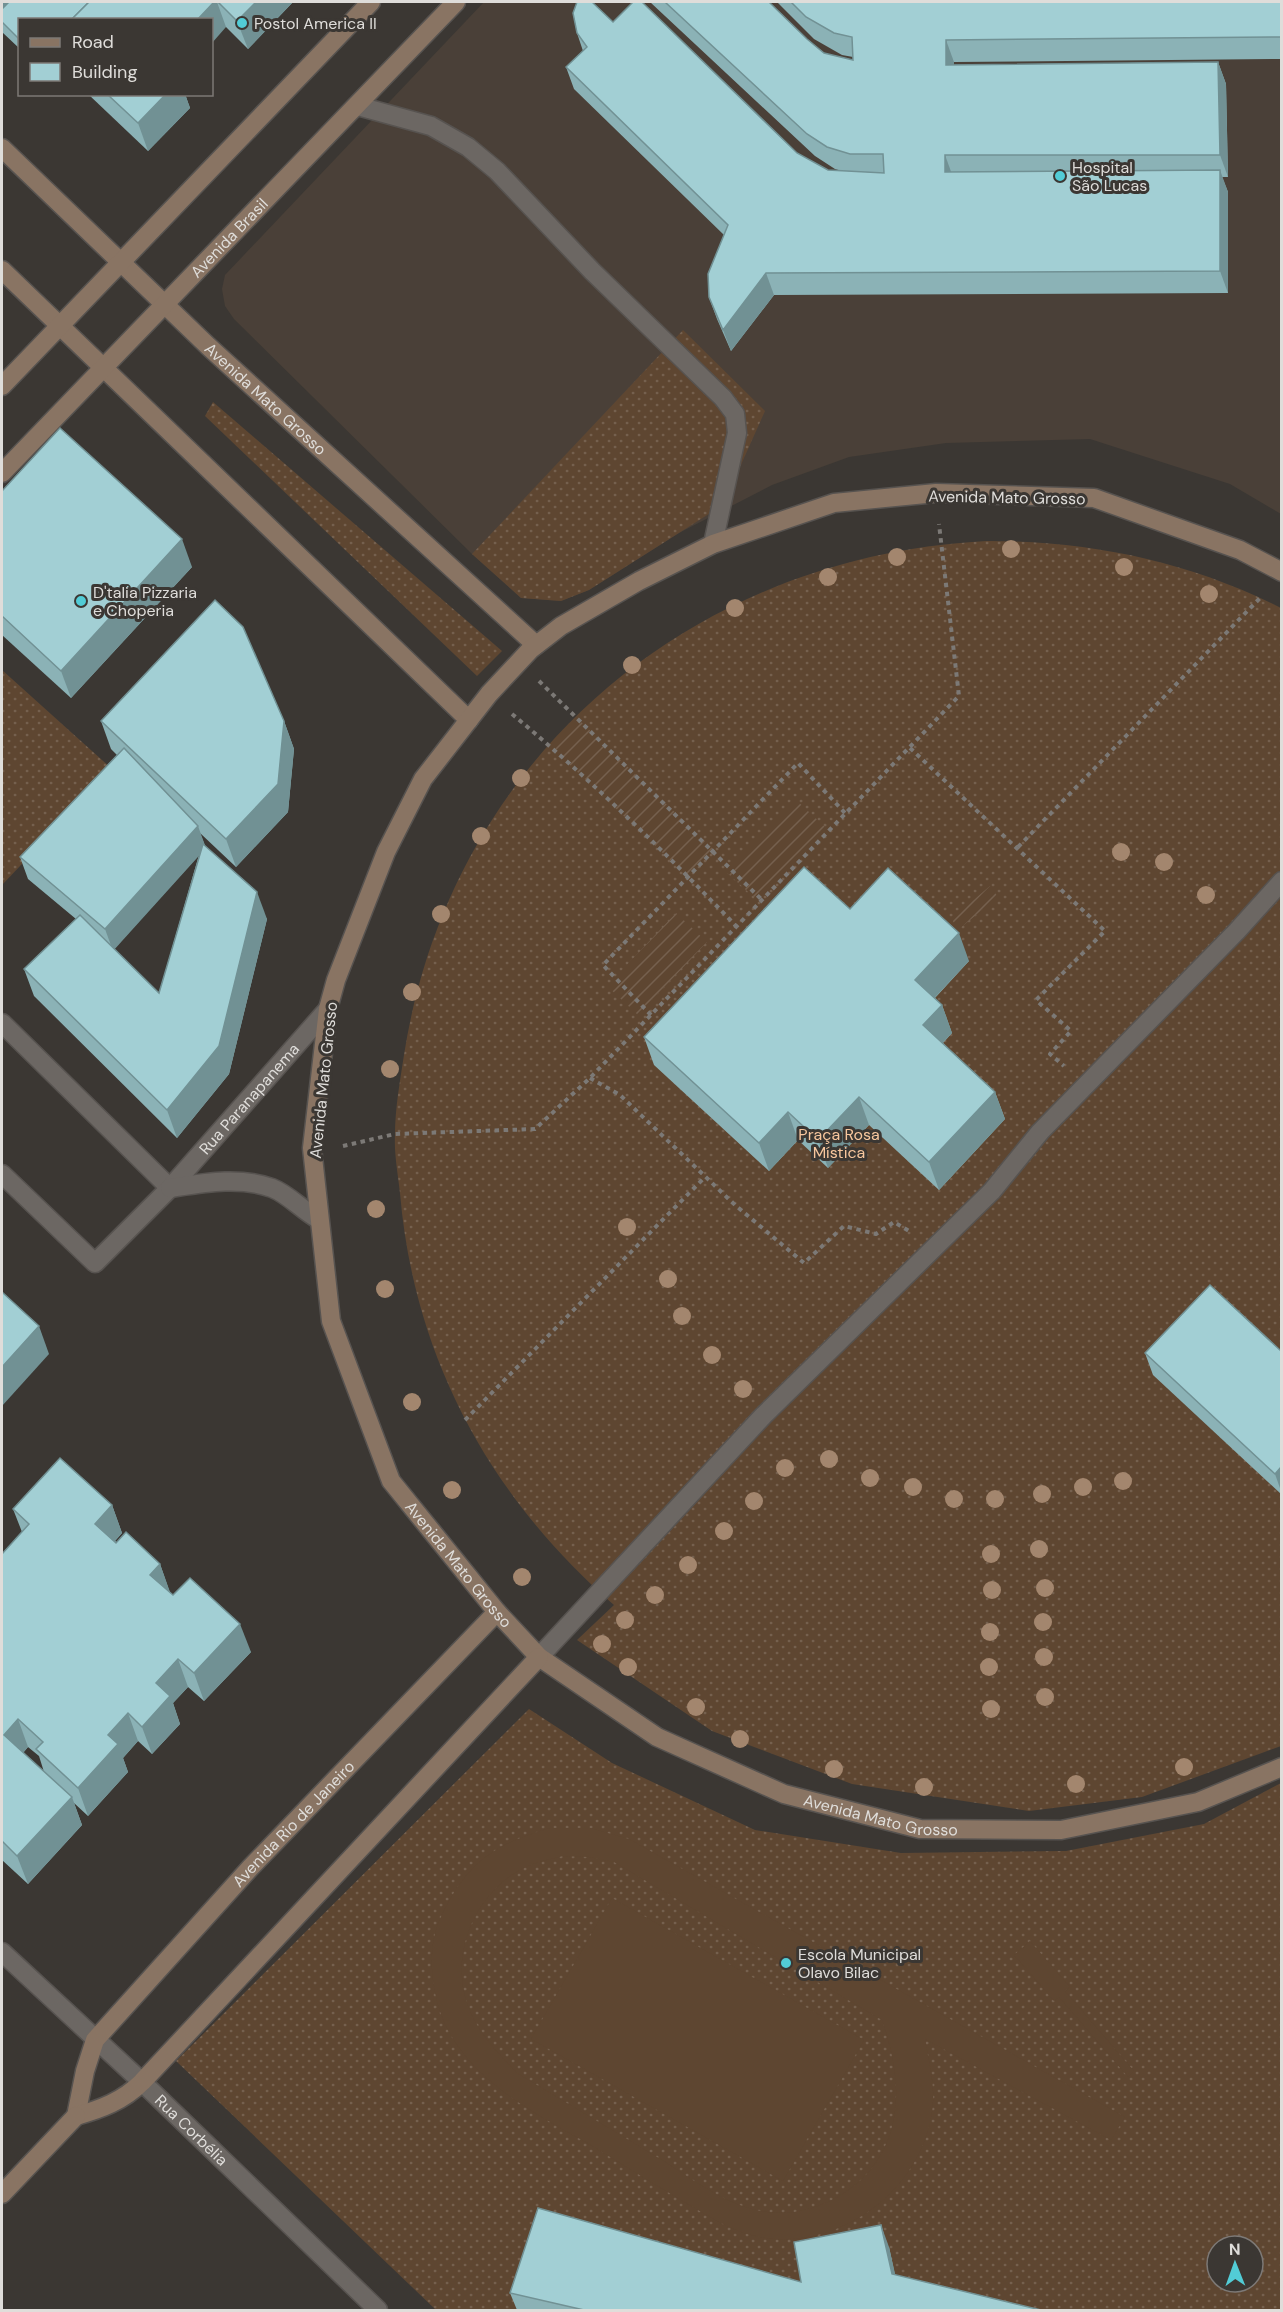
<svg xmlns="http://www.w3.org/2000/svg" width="1283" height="2312" font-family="'DM Sans',sans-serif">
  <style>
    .built { fill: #4a4038 }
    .grass { fill: url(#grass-dots); fill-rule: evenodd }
    .garden { fill: url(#garden-furrows) }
    .pitch { fill: #5e4631; fill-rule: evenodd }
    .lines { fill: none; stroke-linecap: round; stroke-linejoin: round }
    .lane-casing { stroke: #575350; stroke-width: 21 }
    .street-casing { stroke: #575350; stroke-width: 21 }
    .secondary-casing { stroke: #575350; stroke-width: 21 }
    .path { stroke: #7c7976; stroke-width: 4; stroke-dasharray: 4.5 4.5; stroke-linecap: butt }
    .lane { stroke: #6c6763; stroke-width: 18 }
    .street { stroke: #6c6763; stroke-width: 18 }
    .secondary { stroke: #897463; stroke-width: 18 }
    .tree { fill: #a3866e }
    .wall { fill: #8bb2b6; fill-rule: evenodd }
    .shaded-wall { fill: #719194 }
    .building { fill: #a2cfd4; stroke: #719194; stroke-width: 1.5 }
    .poi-dot { fill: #52ccd6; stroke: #3b3733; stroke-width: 2 }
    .labels { text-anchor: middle; stroke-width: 6; stroke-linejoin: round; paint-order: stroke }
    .poi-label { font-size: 16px; fill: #dfddda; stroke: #3b3733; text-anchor: start }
    .street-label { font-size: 16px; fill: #dfddda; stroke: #3b3733 }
    .park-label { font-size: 16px; fill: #f8c79e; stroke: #3b3733 }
  </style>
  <defs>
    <pattern id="grass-dots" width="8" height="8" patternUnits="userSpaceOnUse" patternTransform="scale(1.5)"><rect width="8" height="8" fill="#5e4631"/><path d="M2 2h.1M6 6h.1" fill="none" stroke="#75604e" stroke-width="1.8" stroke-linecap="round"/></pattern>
    <pattern id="garden-furrows" width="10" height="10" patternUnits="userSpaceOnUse" patternTransform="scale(1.5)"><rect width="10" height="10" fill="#5e4631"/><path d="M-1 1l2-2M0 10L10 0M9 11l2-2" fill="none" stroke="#75604e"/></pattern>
  </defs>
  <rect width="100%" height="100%" fill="#3b3733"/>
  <polygon class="built" points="484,2 1281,2 1281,514 1230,484 1090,439 946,443 849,457 772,485 679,533 589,590 561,601 521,598 472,554 234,319 225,306 222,289 225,275"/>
  <g class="grass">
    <polygon points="683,330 765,411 723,505 589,590 561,601 521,598 472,554"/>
    <polygon points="213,402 502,651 477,676 205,416"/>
    <path d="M 987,541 C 1091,541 1188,561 1281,608 L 1281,1746 L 1142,1797 L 1029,1811 L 852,1784 L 712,1731 L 577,1640 L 614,1605 C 490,1497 414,1358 400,1193 C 398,1174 394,1154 395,1135 C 395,1109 400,1081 404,1055 C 450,759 691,556 987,541 Z"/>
    <polygon points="2,670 112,769 2,885"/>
    <path d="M 529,1709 L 612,1763 L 755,1830 L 901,1853 L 1066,1851 L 1204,1824 L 1281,1783 L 1281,2310 L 436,2310 L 176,2061 ZM 1217,2246 L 1253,2246 L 1253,2282 L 1217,2282 Z"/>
  </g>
  <g class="garden">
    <polygon points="576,717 713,849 688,877 549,745"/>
    <polygon points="794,798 825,827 757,900 725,871"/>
    <polygon points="990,886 998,897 959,929 951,919"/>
    <polygon points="676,913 707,942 638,1015 607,986"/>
  </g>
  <g class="pitch">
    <path d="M 550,1828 L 590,1828 L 629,1839 L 1125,2117 L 1111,2140 L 925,2039 C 929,2063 936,2087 932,2112 C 921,2186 850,2243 776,2239 C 753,2238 734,2230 715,2220 C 674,2196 634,2172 594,2147 C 527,2108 446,2071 434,1986 C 430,1965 431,1939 440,1919 C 466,1863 492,1845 550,1828 ZM 563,1856 L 589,1857 L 614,1862 L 882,2020 C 899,2070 906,2123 872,2168 C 849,2197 805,2218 767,2212 C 728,2207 694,2180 662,2160 C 614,2131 565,2102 517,2073 C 498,2053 478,2033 468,2006 C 450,1958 472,1900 515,1873 C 530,1863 547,1860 563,1856 Z"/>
    <polygon points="612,1898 864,2040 783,2181 531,2039"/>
    <polygon points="1030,1941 1070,1987 1065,1991 1134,2071 1128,2077 1059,1997 1054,2001 1014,1955"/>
  </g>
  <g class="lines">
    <g class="lane-casing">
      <g id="lane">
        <polyline points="358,106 431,126 468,147 497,171 592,271 723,398 735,414 737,433 713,544"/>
        <polyline points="2,1023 170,1188"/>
        <path id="s1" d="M 2,1174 L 95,1263 L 170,1188 L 328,1009"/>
        <path d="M 170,1188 C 203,1183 239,1176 272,1188 C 288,1194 302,1210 318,1219"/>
        <polyline points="539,1657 763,1416 992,1191 1040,1132 1237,931 1282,881"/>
      </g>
    </g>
    <g class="street-casing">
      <g id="street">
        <path id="s2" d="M 2,1952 L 142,2082 L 378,2310"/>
      </g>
    </g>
    <g class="secondary-casing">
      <g id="secondary">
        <path id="s3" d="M 2,148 L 208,346 L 536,645"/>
        <polyline points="2,270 469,720"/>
        <polyline points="2,386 371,2"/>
        <path id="s4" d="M 2,473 L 456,2"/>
        <path id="s5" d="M 1282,572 L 1240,550 L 1094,498 L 936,493 L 834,503 L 713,544 L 639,581 L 561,626 L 530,650 L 489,694 L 423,779 L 386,852 L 336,980 L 328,1009 L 312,1148 L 331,1321 L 391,1481 L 497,1612 L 539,1657 L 657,1737 L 784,1794 L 920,1829 L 1061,1830 L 1198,1802 L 1282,1767"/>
        <path id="s6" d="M 76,2116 L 85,2071 L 95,2040 L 250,1868 L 497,1612"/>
        <path d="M 76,2116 C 101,2109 123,2101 142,2082 L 539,1657"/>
        <polyline points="2,2194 76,2116"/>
      </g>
    </g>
    <g class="path">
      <polyline points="539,681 761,899"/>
      <path d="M 512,714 C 591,780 665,852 736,926"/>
      <polyline points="910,748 1105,931 1036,1000 1071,1031 1050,1054 1064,1066"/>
      <polyline points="1018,847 1261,597"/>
      <polyline points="651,1015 603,965 798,763 846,814"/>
      <polyline points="590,1078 620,1095 735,1205 804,1263 844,1226 876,1234 894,1222 909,1231"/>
      <polyline points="343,1146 395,1134 535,1129 590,1078 959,696 939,524"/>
      <polyline points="465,1420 705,1177"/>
    </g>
    <use href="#lane" class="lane"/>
    <use href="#street" class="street"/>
    <use href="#secondary" class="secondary"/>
  </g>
  <g class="tree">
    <circle cx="1011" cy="549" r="9"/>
    <circle cx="897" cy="557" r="9"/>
    <circle cx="1124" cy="567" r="9"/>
    <circle cx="828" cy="577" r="9"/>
    <circle cx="1209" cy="594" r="9"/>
    <circle cx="735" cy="608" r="9"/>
    <circle cx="632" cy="665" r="9"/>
    <circle cx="521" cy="778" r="9"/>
    <circle cx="481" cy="836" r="9"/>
    <circle cx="1121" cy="852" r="9"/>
    <circle cx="1164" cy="862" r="9"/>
    <circle cx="1206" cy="895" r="9"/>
    <circle cx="441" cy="914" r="9"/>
    <circle cx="412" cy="992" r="9"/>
    <circle cx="390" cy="1069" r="9"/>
    <circle cx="376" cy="1209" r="9"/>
    <circle cx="627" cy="1227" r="9"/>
    <circle cx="668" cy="1279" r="9"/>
    <circle cx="385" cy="1289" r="9"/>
    <circle cx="682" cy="1316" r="9"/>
    <circle cx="712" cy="1355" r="9"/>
    <circle cx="743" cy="1389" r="9"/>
    <circle cx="412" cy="1402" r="9"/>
    <circle cx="829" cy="1459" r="9"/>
    <circle cx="785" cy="1468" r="9"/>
    <circle cx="870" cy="1478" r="9"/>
    <circle cx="1123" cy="1481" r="9"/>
    <circle cx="913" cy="1487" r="9"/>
    <circle cx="1083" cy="1487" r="9"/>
    <circle cx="452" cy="1490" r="9"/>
    <circle cx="1042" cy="1494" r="9"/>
    <circle cx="954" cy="1499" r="9"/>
    <circle cx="995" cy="1499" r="9"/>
    <circle cx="754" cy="1501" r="9"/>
    <circle cx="724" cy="1531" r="9"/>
    <circle cx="1039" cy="1549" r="9"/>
    <circle cx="991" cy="1554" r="9"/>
    <circle cx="688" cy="1565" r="9"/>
    <circle cx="522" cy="1577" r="9"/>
    <circle cx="1045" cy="1588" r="9"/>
    <circle cx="992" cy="1590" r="9"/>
    <circle cx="655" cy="1595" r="9"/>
    <circle cx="625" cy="1620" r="9"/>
    <circle cx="1043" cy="1622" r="9"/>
    <circle cx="990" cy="1632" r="9"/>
    <circle cx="602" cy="1644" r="9"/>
    <circle cx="1044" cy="1657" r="9"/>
    <circle cx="628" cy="1667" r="9"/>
    <circle cx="989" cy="1667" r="9"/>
    <circle cx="1045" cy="1697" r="9"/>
    <circle cx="696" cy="1707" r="9"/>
    <circle cx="991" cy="1709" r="9"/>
    <circle cx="740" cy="1739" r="9"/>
    <circle cx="1184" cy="1767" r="9"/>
    <circle cx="834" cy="1769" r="9"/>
    <circle cx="1076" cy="1784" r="9"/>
    <circle cx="924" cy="1787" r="9"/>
  </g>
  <g class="wall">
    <polygon points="2,2 293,2 248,49 226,27 20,20 20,49 2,32"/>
    <polygon points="650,2 769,2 807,39 824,53 853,60 853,57 842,55 814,39 777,2 1281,2 1281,59 954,62 954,65 1218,62 1226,84 1228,177 1222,177 1228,192 1228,293 774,295 731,351 717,319 709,297 724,235 574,89 566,67 583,51 577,33 613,22 797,153 828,170 842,171 835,169 815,156"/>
    <polygon points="88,94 185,94 190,108 148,151"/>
    <polygon points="2,491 192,567 71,698 2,635"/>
    <path d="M 101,721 L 284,721 L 294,749 L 288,812 L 236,867 L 200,833 L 205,846 L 267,919 L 229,1074 L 177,1138 L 34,996 L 24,969 L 76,919 L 28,879 L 20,857 L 117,755 L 111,749 ZM 199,855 L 159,993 L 114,949 Z"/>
    <polygon points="850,909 969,961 935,998 942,1005 952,1033 943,1043 995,1092 1005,1119 939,1190 869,1125 828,1168 798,1140 769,1171 654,1065 644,1037"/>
    <polygon points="1281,1351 1281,1494 1153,1375 1145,1353"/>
    <path d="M 112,1505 L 122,1533 L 115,1541 L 160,1564 L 170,1593 L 251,1652 L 204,1701 L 188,1687 L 173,1703 L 180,1724 L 152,1754 L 138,1741 L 123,1758 L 128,1772 L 88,1816 L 74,1803 L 82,1825 L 28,1884 L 2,1860 L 2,1554 L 22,1532 L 13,1509 ZM 28,1747 L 39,1756 L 44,1772 L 23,1753 Z"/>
    <polygon points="889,2247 895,2275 1041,2310 517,2310 510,2293 801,2282"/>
  </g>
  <g class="shaded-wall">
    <polygon points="2,2 21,2 2,22"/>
    <polygon points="214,2 217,2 226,27 212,43 212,20 197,20"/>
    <polygon points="256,2 293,2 248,49 237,21"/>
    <polygon points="946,40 954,62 954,87 946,65"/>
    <polygon points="1218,62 1226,84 1228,177 1220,155"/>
    <polygon points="166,94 185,94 190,108 148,151 138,123"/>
    <polygon points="945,155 953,177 945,172"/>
    <polygon points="1220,170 1228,192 1228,293 1220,271"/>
    <polygon points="766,273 774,295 731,351 723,330"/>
    <polygon points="182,539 192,567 71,698 61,671"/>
    <polygon points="284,721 294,749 288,812 236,867 226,839"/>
    <polygon points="198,826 206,848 113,951 105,929"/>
    <polygon points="257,892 267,919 229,1074 177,1138 167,1110"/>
    <polygon points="959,933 969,961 925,1008 915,980"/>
    <polygon points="942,1005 952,1033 933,1053 923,1025"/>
    <polygon points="995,1092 1005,1119 939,1190 929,1162"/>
    <polygon points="859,1097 869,1125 828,1168 818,1140"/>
    <polygon points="788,1112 798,1140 769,1171 759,1143"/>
    <polygon points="39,1326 49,1354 2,1406 2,1367"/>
    <polygon points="1281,1467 1281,1491 1275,1474"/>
    <polygon points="112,1505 122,1533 105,1552 95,1524"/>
    <polygon points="160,1564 170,1592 161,1603 150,1575"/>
    <polygon points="240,1624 251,1652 204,1701 194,1673"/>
    <polygon points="178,1659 188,1687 173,1703 180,1724 152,1754 142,1727 156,1683"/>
    <polygon points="128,1713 138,1741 123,1758 128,1772 88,1816 78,1788 108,1735"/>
    <polygon points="18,1719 28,1747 14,1763 4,1735"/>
    <polygon points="72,1797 82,1825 28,1884 17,1856"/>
    <polygon points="881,2225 889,2247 900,2296 892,2274"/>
  </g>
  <g class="building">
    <polygon points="9,2 89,2 71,20 20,20 20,40 2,22 2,9"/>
    <polygon points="89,2 214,2 197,20 71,20"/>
    <polygon points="218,2 256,2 237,21"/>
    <polygon points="577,2 592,2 613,22 633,2 642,2 797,153 828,170 884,173 883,154 850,154 827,147 807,134 665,2 769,2 807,39 824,53 853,60 852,37 834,33 806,17 791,2 1281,2 1281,37 946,40 946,65 1218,62 1220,155 945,155 945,172 1220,170 1220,271 766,273 723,330 709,297 708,274 728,225 566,67 587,47 577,33 573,13"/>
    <polygon points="107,94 166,94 138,123"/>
    <polygon points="60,428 182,539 61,671 2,616 2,491"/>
    <polygon points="215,600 243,627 284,721 278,784 226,839 101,721"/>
    <polygon points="124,748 198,826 105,929 20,857"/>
    <polygon points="203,844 257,892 219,1046 167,1110 24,969 80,915 159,993"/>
    <polygon points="804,867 850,909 888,868 959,933 915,980 942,1005 923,1025 995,1092 929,1162 859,1097 818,1140 788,1112 759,1143 644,1037"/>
    <polygon points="1210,1285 1281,1351 1281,1467 1275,1474 1145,1353"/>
    <polygon points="2,1292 39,1326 2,1367"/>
    <polygon points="60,1458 112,1505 95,1524 116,1543 126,1532 160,1564 150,1575 173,1595 190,1578 240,1624 194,1673 178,1659 156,1683 170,1696 142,1727 128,1713 108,1735 118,1744 78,1788 36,1749 43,1742 18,1719 4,1735 72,1797 17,1856 2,1841 2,1554 29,1524 13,1509"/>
    <polygon points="538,2208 801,2282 794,2242 881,2225 892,2274 1041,2310 584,2310 510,2293"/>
  </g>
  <g class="poi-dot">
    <circle cx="242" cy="23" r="6"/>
    <circle cx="1060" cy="176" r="6"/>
    <circle cx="81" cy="601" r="6"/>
    <circle cx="786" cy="1963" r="6"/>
  </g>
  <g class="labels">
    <g class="poi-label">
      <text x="254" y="29">Postol America II</text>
      <text x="1072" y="173">Hospital<tspan x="1072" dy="18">São Lucas</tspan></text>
      <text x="93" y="598">D'talia Pizzaria<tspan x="93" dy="18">e Choperia</tspan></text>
      <text x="798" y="1960">Escola Municipal<tspan x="798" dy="18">Olavo Bilac</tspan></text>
    </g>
    <g class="street-label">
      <text dy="6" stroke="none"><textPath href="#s4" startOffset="327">Avenida Brasil</textPath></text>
      <text dy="6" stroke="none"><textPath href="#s3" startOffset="364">Avenida Mato Grosso</textPath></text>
      <text transform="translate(1007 497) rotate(1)" y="6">Avenida Mato Grosso</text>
      <text transform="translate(323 1080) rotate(-84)" y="6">Avenida Mato Grosso</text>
      <text dy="6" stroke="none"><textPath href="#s1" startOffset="354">Rua Paranapanema</textPath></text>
      <text dy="6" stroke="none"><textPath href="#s5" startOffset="1812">Avenida Mato Grosso</textPath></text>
      <text dy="6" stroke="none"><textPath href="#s5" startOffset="2316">Avenida Mato Grosso</textPath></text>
      <text dy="6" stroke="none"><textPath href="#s6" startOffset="372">Avenida Rio de Janeiro</textPath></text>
      <text dy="6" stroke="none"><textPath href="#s2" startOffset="260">Rua Corbélia</textPath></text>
    </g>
    <g class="park-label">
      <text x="839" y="1140">Praça Rosa<tspan x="839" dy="18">Mística</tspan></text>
    </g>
  </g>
  <rect width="1283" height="2312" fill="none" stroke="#dfddda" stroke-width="6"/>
  <rect x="18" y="18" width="195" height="78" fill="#3b3733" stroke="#7d7976" stroke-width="1.5"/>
  <rect x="30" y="38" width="30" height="9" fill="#897463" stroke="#7d7976" stroke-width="1.5"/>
  <text x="72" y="48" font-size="18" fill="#dfddda">Road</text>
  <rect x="30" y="63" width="30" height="18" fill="#a2cfd4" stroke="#7d7976" stroke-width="1.5"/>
  <text x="72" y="78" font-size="18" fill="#dfddda">Building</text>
  <g transform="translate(1235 2264) rotate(359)"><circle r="28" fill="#3b3733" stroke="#7d7976" stroke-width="1.5"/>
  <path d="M0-4.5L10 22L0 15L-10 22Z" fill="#52ccd6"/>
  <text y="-9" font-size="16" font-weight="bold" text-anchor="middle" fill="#dfddda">N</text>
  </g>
</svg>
